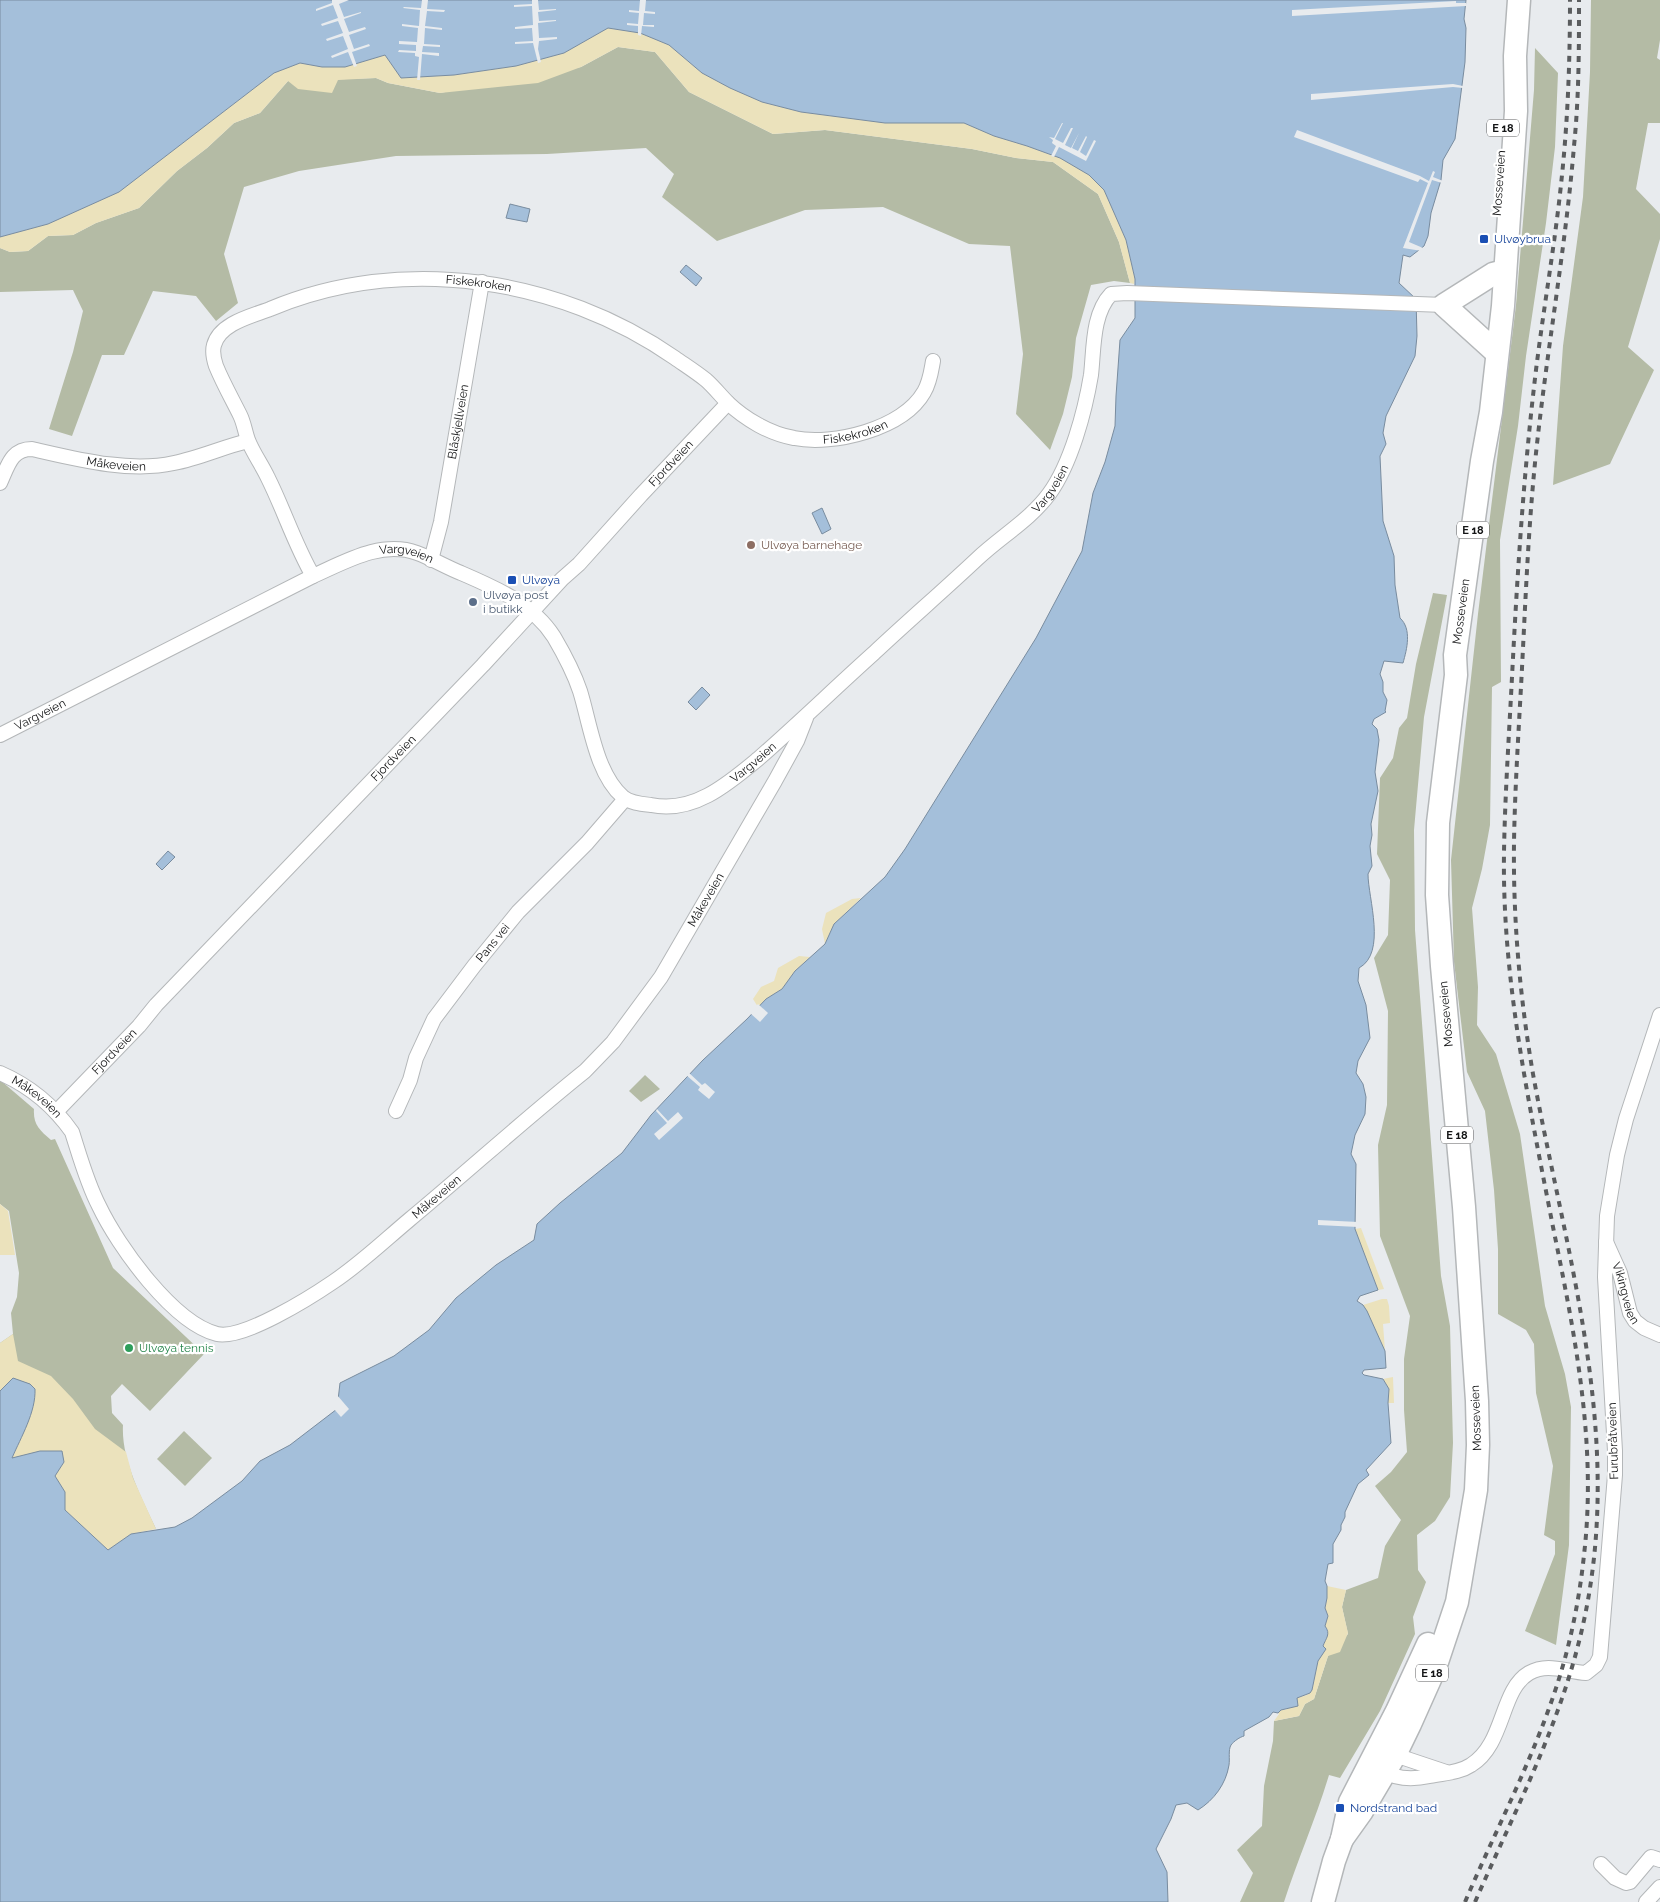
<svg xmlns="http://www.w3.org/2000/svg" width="1660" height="1902" font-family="Raleway,sans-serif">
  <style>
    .green { fill: #b4bba5 }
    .sand { fill: #ebe2bc }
    .water { fill: #a4bfda; stroke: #798c9f }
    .pier { fill: #e8ebee }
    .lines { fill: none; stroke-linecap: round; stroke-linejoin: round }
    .minor-casing { stroke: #b4b7b9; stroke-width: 16 }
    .trunk-casing { stroke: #b4b7b9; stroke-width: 25 }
    .minor { stroke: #fff; stroke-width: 14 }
    .trunk { stroke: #fff; stroke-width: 22 }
    .rail { stroke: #5a5c5e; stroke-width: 4; stroke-dasharray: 6 6; stroke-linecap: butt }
    .transit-dot { fill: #1a4fb4; stroke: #fff; stroke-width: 2 }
    .education-dot { fill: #8d6e63; stroke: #fff; stroke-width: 2 }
    .service-dot { fill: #5c6f8a; stroke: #fff; stroke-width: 2 }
    .leisure-dot { fill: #2e9e5b; stroke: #fff; stroke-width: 2 }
    .labels { text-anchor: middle; stroke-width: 4.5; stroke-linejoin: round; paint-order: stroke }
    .shield { fill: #fff; stroke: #5a5b5c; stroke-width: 1 }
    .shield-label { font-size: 11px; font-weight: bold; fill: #141516 }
    .street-label { font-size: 12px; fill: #141516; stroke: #fff }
    .transit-label { font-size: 12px; fill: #164399; stroke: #fff; text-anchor: start }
    .education-label { font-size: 12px; fill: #785e54; stroke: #fff; text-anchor: start }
    .service-label { font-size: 12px; fill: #4e5e75; stroke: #fff; text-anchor: start }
    .leisure-label { font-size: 12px; fill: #27864d; stroke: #fff; text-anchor: start }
  </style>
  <rect width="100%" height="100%" fill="#e8ebee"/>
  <g class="green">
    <polygon points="1591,0 1660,0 1660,40 1657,58 1660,60 1660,123 1648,123 1636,189 1660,214 1660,239 1628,347 1654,370 1610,464 1553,485 1563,346 1583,197 1590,72"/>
    <polygon points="618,47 655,52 689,92 773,134 825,130 972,149 1016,158 1053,162 1098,194 1119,242 1130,283 1114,281 1091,285 1076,338 1072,377 1063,414 1050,450 1016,414 1023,354 1010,246 969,244 883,207 805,210 717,241 662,197 674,174 646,148 547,154 396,156 299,171 244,187 224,254 238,303 216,321 196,296 153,291 124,355 102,355 72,436 49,429 73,352 83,311 73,290 0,292 0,248 10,252 28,251 48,236 73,235 96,223 139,208 177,171 207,148 234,123 260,113 288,81 376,78 388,83 440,93 581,67"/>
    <polygon points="1535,48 1558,73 1555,147 1546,223 1526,356 1518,426 1500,540 1501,682 1492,687 1490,825 1482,869 1472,908 1478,987 1477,1025 1496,1054 1520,1134 1545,1306 1565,1374 1571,1407 1569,1545 1556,1645 1525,1631 1555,1554 1555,1541 1544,1535 1553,1466 1536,1393 1534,1344 1526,1330 1498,1314 1498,1249 1494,1190 1485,1111 1467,1072 1454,962 1451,860 1478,614 1516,305 1534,90"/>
    <path d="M 1433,593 L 1447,595 L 1424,717 L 1414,830 L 1415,930 L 1441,1276 L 1450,1326 L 1453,1443 L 1450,1497 L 1435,1521 L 1417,1535 L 1418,1570 L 1426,1582 L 1413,1617 L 1415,1634 L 1380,1711 L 1340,1778 L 1329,1775 C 1316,1818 1298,1859 1284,1902 L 1240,1902 L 1253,1873 L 1237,1850 L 1262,1826 L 1264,1786 L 1273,1741 L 1274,1721 L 1299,1716 L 1305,1704 L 1314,1699 L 1328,1656 L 1348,1634 L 1342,1607 L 1346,1590 L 1378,1578 L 1385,1546 L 1401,1520 L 1375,1486 L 1391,1472 L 1407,1452 L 1404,1410 L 1404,1359 L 1410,1316 L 1380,1236 L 1378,1145 L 1387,1105 L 1388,1011 L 1374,958 L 1388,935 L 1390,880 L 1377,854 L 1380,778 L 1393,758 L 1399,728 L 1407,718 L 1416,664 Z"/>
    <polygon points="645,1075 660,1089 641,1102 629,1091"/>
    <path d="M 0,1080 L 34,1109 C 33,1124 39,1130 51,1140 L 55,1139 L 113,1268 L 204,1354 L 150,1411 L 122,1384 L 111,1396 L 112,1413 L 123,1425 C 121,1460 142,1498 156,1529 L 13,1378 L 0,1391 L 0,1343 L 13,1334 L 11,1313 L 17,1297 L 19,1273 L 9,1211 L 0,1204 Z"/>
    <polygon points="184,1431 212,1458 185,1486 157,1459"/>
  </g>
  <g class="sand">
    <polygon points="607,28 640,33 669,45 702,73 730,88 762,102 801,112 885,123 964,123 994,136 1027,146 1060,158 1089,175 1104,190 1126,240 1135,279 1134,284 1130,283 1119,242 1098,194 1053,162 1016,158 972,149 825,130 773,134 689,92 655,52 618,47 581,67 538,83 440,93 388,83 376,78 338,80 332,93 298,89 288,81 260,113 234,123 207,148 177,171 139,208 96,223 73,235 48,236 28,251 10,252 0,248 0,237 48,224 119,192 274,73 300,63 322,67 345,67 385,55 401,78 454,75 516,66 564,53"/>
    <polygon points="861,898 834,924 825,944 822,929 826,913 852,899"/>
    <polygon points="799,956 810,957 795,971 782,989 766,999 758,1007 753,999 761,987 774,981 778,968"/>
    <polygon points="0,1204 8,1211 15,1255 0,1255"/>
    <polygon points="1361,1228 1384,1289 1378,1290 1355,1229"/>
    <polygon points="1382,1299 1387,1299 1389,1306 1390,1323 1383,1324 1385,1351 1363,1305"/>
    <polygon points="13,1334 18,1361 51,1376 73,1399 95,1429 126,1452 133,1478 156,1529 131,1534 108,1550 65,1510 65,1492 55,1476 64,1462 40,1451 12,1459 30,1416 35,1389 30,1384 13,1378 0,1391 0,1343"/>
    <polygon points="1393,1377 1394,1403 1388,1403 1389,1389 1383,1379"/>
    <path d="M 1327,1586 L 1346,1590 L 1342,1607 L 1348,1633 L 1340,1652 L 1328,1656 L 1314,1699 L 1305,1704 L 1299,1716 L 1274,1721 L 1279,1714 L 1278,1713 L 1281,1710 C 1290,1710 1293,1706 1297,1698 L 1307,1695 L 1313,1686 L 1318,1661 L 1326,1648 L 1323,1647 L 1328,1630 L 1325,1626 L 1328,1616 L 1325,1608 L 1327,1598 Z"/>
  </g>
  <g class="water">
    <path d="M 0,0 L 1466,0 L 1464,19 L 1466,28 L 1465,62 L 1455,139 L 1443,160 L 1441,180 L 1431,213 L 1428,236 L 1424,246 L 1410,257 L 1403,255 L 1399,283 L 1416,299 L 1417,336 L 1415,356 L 1386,416 L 1383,433 L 1386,444 L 1380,456 L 1383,521 L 1394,556 L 1395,585 L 1400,618 C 1412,629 1407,649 1403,663 L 1384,661 L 1380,674 L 1383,682 L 1383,692 L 1387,700 L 1385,711 L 1386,712 L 1374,719 L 1372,724 L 1377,729 L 1379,740 L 1375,772 L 1378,791 L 1371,824 L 1372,835 L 1370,846 L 1372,866 L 1368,874 C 1368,898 1387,953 1359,968 L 1358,981 L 1366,1005 L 1370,1038 L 1358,1061 L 1356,1073 L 1363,1084 L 1366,1097 L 1365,1114 L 1355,1135 L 1351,1154 L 1356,1164 L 1355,1229 L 1378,1290 L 1360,1296 L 1357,1301 L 1363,1305 L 1367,1311 L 1385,1351 L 1386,1368 L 1364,1370 L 1362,1373 L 1364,1375 L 1383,1379 L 1389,1389 L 1388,1403 L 1391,1443 L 1366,1470 L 1369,1475 L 1358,1484 L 1345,1512 L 1345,1517 L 1341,1525 L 1341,1530 L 1333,1544 L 1333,1563 L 1328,1564 L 1325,1581 L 1327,1586 L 1327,1598 L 1325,1608 L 1328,1616 L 1325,1626 C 1331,1634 1326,1638 1323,1646 L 1326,1649 L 1318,1661 L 1312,1690 L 1310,1693 L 1297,1698 L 1298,1706 L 1281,1710 L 1278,1713 L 1273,1712 L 1269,1717 L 1244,1731 L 1244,1736 C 1240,1737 1234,1741 1231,1745 C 1228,1750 1230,1759 1229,1765 C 1226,1784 1214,1800 1198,1810 L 1187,1803 L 1176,1805 L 1171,1819 L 1156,1849 L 1167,1872 L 1168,1902 L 0,1902 L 0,1391 L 13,1378 L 30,1384 L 35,1389 C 36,1412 21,1437 12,1458 L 40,1451 L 62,1451 L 64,1462 L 55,1476 L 65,1492 L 65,1510 L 108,1550 L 131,1534 L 175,1527 L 192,1518 L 242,1481 L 260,1461 L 290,1445 L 337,1409 L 340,1383 L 394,1356 L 429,1330 L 456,1298 L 496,1265 L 534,1240 L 537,1224 L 560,1203 L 622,1153 L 651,1115 L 703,1060 L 747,1019 L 766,999 L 782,989 L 795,971 L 825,944 L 834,924 L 885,877 L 905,849 L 1036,638 L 1082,551 L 1093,493 L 1105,462 L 1115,426 L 1116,396 L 1120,340 L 1135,318 L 1135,279 L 1126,240 L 1104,190 L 1089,175 L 1060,158 L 1027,146 L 994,136 L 964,123 L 885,123 L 801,112 L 762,102 L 730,88 L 702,73 L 669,45 L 640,33 L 608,28 L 564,53 L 516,66 L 454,75 L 401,78 L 385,55 L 345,67 L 322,67 L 300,63 L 274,73 L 119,192 L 48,224 L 0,237 Z"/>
    <polygon points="510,204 530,209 527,222 506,218"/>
    <polygon points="686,265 702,278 696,286 680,272"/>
    <polygon points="822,508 831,529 822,534 812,513"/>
    <polygon points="702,687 710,695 696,710 688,702"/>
    <polygon points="168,851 175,857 162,870 156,864"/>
  </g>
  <g class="pier">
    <polygon points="332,0 349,0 339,4 344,17 361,12 361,13 344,19 349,32 365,27 366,29 349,35 354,49 369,44 370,46 352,52 357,66 354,67 348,52 332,58 331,56 348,49 343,36 327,41 326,39 343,33 338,21 322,26 321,24 338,18 333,5 316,11 316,9 332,3"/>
    <polygon points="422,0 428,0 427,9 445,10 444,12 427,11 425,26 442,28 442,30 425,28 424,44 440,45 440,47 423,46 422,52 439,53 439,56 422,54 420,80 417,80 419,57 415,56 415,53 398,52 399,50 416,51 416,45 399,44 399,41 417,42 418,28 402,26 402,24 419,26 420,10 403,8 404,7 421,8"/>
    <polygon points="532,0 538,0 539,10 556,9 556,10 538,12 539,21 556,20 556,21 538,23 539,38 557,37 557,39 539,41 538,49 541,62 538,63 533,43 515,44 515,42 533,41 532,28 515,29 515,27 533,25 532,6 514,7 514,5 532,4"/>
    <polygon points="640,0 646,0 645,11 655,12 655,14 644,13 643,25 654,25 654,27 642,26 641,36 638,35 638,26 627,25 627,23 638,24 639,13 629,12 629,10 639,11"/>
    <polygon points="1456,1 1456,3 1466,3 1466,6 1292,16 1292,10"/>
    <polygon points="1453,84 1463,86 1463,88 1453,87 1311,100 1311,94"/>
    <polygon points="1062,123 1063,123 1055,139 1063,143 1071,128 1073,128 1065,145 1071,148 1079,133 1072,148 1078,151 1086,136 1087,137 1080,152 1086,156 1094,140 1096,141 1086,161 1059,147 1054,157 1051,156 1056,146 1052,143 1053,140 1049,137 1054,138"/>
    <polygon points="1297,130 1420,176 1429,181 1433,171 1435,172 1433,177 1443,181 1442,183 1432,180 1409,242 1423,248 1422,251 1403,248 1428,183 1420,179 1418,182 1294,137"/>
    <polygon points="758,1004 768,1013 760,1022 750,1013"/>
    <polygon points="688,1072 702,1085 705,1083 715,1092 709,1099 698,1090 700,1087 686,1075"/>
    <polygon points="657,1109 668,1121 678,1112 683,1118 659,1140 654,1134 667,1123 656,1111"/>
    <polygon points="1318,1220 1358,1222 1358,1227 1318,1225"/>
    <polygon points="337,1395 349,1409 341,1417 334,1409"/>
  </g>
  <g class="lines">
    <g class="minor-casing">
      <g id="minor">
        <path id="s1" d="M 0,483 C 8,466 11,449 32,449 C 76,459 129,473 174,463 C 199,458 223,447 248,441"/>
        <path id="s2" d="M 431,560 L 441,522 L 482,282"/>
        <path id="s3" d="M 313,576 C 295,545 284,510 268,478 C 262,465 253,453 248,440 C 245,432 244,423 240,415 C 232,399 223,383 216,366 C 214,360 212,352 214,345 C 220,323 252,316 270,309 C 402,254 559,277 675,358 C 685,365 696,372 706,380 C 714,387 720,395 728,403 C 745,419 770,434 794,438 C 833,446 903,429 924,392 C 930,382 931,372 933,361"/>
        <path id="s4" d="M 0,735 L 313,576 C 345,562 381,540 417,553 C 431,558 446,567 461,573 C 496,588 533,604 554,637 C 564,654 574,673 580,691 C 590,723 596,774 623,797 C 630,803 642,804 651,805 C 693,814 728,784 758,759 C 798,724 835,688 874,653 C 908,621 943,591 977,559 C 1000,537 1030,520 1049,494 C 1071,464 1085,411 1091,375 C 1094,349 1092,314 1111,294 L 1127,293 L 1444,305"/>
        <path id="s5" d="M 0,1073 C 30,1086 53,1105 72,1132 C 80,1157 87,1183 99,1206 C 118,1246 173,1323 217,1334 C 243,1340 311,1297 333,1282 C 360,1264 384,1241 409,1220 C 468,1171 525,1119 585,1071 L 613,1042 L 661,977 L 775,781 L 797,741 L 806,718"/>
        <path id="s6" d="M 396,1111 L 410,1080 L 416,1058 L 434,1019 L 474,966 L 518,912 L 587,843 L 625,799"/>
        <path id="s7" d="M 56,1112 L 139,1026 L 156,1005 L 483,665 L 562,579 L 579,564 L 641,495 L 728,403"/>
        <path id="s8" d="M 1606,1242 L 1620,1273 L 1630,1313 L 1635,1321 L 1644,1328 L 1660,1335"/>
        <polyline points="1387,1755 1395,1755 1446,1772"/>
        <path d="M 1379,1768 C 1394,1780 1412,1780 1430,1776 C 1444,1773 1459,1773 1471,1765 C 1505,1744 1500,1690 1529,1673 C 1548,1662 1566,1672 1586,1673 L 1596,1665 L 1600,1657 L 1615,1475 L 1615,1451 L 1605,1277 L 1607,1216 L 1617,1155 L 1626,1119 L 1660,1015"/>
        <polyline points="1601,1864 1615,1878 1626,1883 1630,1882 1651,1857 1660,1860"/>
        <polyline points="1646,1902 1660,1887"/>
      </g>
    </g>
    <g class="trunk-casing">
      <g id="trunk">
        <polyline points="1497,353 1444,305 1493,274 1505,271"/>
        <path id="s9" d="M 1342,1839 L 1362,1811 L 1395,1755 L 1410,1724 L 1435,1668 L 1457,1602 L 1476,1490 L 1478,1445 L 1477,1401 L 1464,1207 L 1442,966 L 1437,895 L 1438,823 L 1456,675 L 1455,655 L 1482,461 L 1491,412 L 1503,306 L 1516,111 L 1515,56 L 1519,0"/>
        <polyline points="1323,1902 1334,1861 1342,1839 1350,1802 1397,1711 1428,1644"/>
      </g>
    </g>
    <use href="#minor" class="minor"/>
    <use href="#trunk" class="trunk"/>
    <g class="rail">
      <path d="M 1465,1902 C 1494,1834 1529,1767 1553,1697 C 1569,1651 1579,1603 1584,1555 C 1597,1444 1575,1335 1553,1227 C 1529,1103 1502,979 1504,852 C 1505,794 1509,736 1512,677 C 1517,580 1523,483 1534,387 C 1542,316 1555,246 1562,175 C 1568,117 1570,58 1570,0"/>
      <path d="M 1475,1902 C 1523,1792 1576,1696 1592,1574 C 1615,1405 1563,1239 1533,1074 C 1520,998 1513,921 1514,842 C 1515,784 1519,726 1522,668 C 1526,590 1529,512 1538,435 C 1549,338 1566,242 1574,146 C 1579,97 1579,49 1579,0"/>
    </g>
  </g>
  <g class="transit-dot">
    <rect x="1479" y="234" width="10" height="10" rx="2.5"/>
    <rect x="507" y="575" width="10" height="10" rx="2.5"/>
    <rect x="1335" y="1803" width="10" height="10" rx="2.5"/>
  </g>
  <circle class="education-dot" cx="751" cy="545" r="5"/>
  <circle class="service-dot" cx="473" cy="602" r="5"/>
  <circle class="leisure-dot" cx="129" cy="1348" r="5"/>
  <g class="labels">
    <g class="shield">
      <rect x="1487" y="119.5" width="32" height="17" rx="4"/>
      <rect x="1457" y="521.5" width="32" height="17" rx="4"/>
      <rect x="1441" y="1126.5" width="32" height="17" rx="4"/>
      <rect x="1416" y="1664.5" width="32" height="17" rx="4"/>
    </g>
    <g class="shield-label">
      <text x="1503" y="132">E 18</text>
      <text x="1473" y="534">E 18</text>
      <text x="1457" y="1139">E 18</text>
      <text x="1432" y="1677">E 18</text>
    </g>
    <g class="street-label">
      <text transform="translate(1499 183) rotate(-86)" y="4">Mosseveien</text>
      <text dy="4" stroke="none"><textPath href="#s3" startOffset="535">Fiskekroken</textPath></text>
      <text dy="4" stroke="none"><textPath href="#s2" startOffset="141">Blåskjellveien</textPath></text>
      <text dy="4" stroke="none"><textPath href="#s3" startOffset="955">Fiskekroken</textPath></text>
      <text dy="4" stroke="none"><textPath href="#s1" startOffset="136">Måkeveien</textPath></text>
      <text dy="4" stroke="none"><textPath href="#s7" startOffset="894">Fjordveien</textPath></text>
      <text dy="4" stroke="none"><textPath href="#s4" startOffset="1349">Vargveien</textPath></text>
      <text dy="4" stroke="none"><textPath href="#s4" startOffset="450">Vargveien</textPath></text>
      <text dy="4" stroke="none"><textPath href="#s9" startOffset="1260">Mosseveien</textPath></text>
      <text dy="4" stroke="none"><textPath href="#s4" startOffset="45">Vargveien</textPath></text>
      <text dy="4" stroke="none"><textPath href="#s7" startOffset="489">Fjordveien</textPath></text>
      <text dy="4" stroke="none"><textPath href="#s4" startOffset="944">Vargveien</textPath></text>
      <text dy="4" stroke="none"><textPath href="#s5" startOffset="1019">Måkeveien</textPath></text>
      <text dy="4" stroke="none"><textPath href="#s6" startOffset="196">Pans vei</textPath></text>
      <text transform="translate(1446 1014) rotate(-95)" y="4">Mosseveien</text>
      <text dy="4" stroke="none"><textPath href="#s7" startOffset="84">Fjordveien</textPath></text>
      <text dy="4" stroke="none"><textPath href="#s5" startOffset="44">Måkeveien</textPath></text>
      <text dy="4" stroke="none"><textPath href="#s5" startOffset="614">Måkeveien</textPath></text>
      <text dy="4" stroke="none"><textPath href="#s8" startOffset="55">Vikingveien</textPath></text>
      <text transform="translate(1476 1418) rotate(-92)" y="4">Mosseveien</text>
      <text transform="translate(1613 1441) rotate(-92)" y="4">Furubråtveien</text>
    </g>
    <g class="transit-label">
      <text x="1494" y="243">Ulvøybrua</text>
      <text x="522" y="584">Ulvøya</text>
      <text x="1350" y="1812">Nordstrand bad</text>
    </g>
    <g class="education-label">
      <text x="761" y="549">Ulvøya barnehage</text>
    </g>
    <g class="service-label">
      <text x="483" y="599">Ulvøya post<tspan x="483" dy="14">i butikk</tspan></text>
    </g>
    <g class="leisure-label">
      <text x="139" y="1352">Ulvøya tennis</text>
    </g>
  </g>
</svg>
